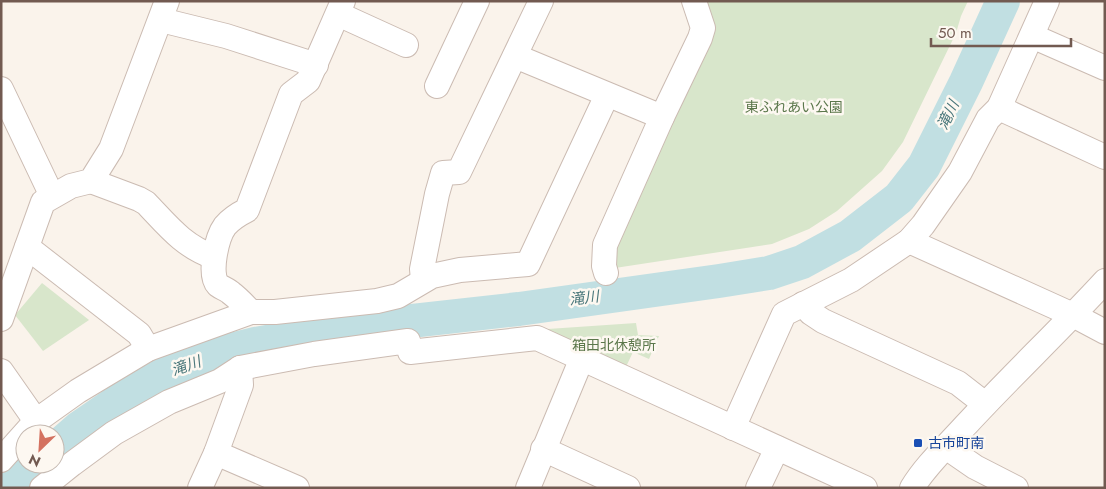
<svg xmlns="http://www.w3.org/2000/svg" width="1106" height="489" font-family="Jost,'Noto Sans JP',sans-serif">
  <style>
    .green { fill: #d8e6cb }
    .lines { fill: none; stroke-linecap: round; stroke-linejoin: round }
    .river { stroke: #c1dfe2; stroke-width: 34 }
    .minor-casing { stroke: #cbbbb2; stroke-width: 26 }
    .minor { stroke: #fff; stroke-width: 24 }
    .transit-dot { fill: #1a4fb4; stroke: #fdf8f1; stroke-width: 2 }
    .labels { text-anchor: middle; stroke-width: 5; stroke-linejoin: round; paint-order: stroke }
    .park-label { font-size: 14px; fill: #5b774b; stroke: #fdf8f1 }
    .transit-label { font-size: 14px; fill: #164399; stroke: #fdf8f1; text-anchor: start }
    .water-label { font-size: 15px; font-style: italic; fill: #4a777b; stroke: #fdf8f1 }
  </style>
  <rect width="100%" height="100%" fill="#faf3eb"/>
  <g class="green">
    <polygon points="702,1 968,1 961,16 956,33 903,142 882,171 837,211 809,229 772,244 615,268 610,247"/>
    <polygon points="42,283 89,320 43,351 15,315"/>
    <polygon points="636,323 638,335 659,336 649,359 633,352 624,371 533,330"/>
  </g>
  <g class="lines">
    <g class="river">
      <polyline points="55,449 79,428 130,393 172,370 211,355 255,344 340,329 519,309 719,281 769,273 802,262 850,236 899,198 924,166 966,82 1003,1"/>
      <polyline points="3,488 36,464"/>
    </g>
    <g class="minor-casing">
      <g id="minor">
        <polyline points="338,14 406,45"/>
        <polyline points="161,20 226,36 316,65"/>
        <polyline points="1032,36 1105,68"/>
        <polyline points="515,56 662,117"/>
        <polyline points="437,86 477,1"/>
        <polyline points="1,89 52,196"/>
        <polyline points="999,108 1105,157"/>
        <path d="M 91,181 L 139,199 L 146,203 C 168,226 183,246 214,257"/>
        <polyline points="909,241 1073,315 1105,332"/>
        <polyline points="27,247 139,334 148,349"/>
        <polyline points="606,273 604,266 605,245 662,117 700,38 703,28 694,1"/>
        <polyline points="423,280 422,269 437,194 443,173 459,172 541,1"/>
        <polyline points="803,304 811,313 823,321 958,383 985,404"/>
        <path d="M 251,312 C 245,306 239,299 231,293 C 228,290 222,288 218,285 C 208,274 217,237 225,226 C 231,219 239,214 247,210 L 291,94 L 308,81 L 343,1"/>
        <polyline points="1,319 43,202 71,186 91,181 111,149 167,1"/>
        <polyline points="1,371 36,421"/>
        <polyline points="733,428 784,314 851,280 909,241 923,225 960,172 988,119 999,108 1047,1"/>
        <polyline points="946,447 975,467 1016,488"/>
        <polyline points="543,449 628,488"/>
        <polyline points="216,453 297,488"/>
        <polyline points="1,460 36,421 78,391 148,349 251,312 275,312 377,301 398,296 432,276 460,270 528,264 607,95"/>
        <polyline points="42,488 72,464 114,433 169,402 220,381 240,368 314,354 408,341 410,352 537,338 865,488"/>
        <polyline points="200,488 216,453 238,393 241,385 240,368"/>
        <polyline points="528,488 582,358"/>
        <polyline points="758,488 777,448"/>
        <path d="M 912,488 C 926,465 946,447 964,427 C 1010,377 1059,331 1105,281"/>
      </g>
    </g>
    <use href="#minor" class="minor"/>
  </g>
  <rect class="transit-dot" x="913" y="438" width="10" height="10" rx="2.5"/>
  <g class="labels">
    <g class="park-label">
      <text x="794" y="112">東ふれあい公園</text>
      <text x="614" y="350">箱田北休憩所</text>
    </g>
    <g class="transit-label">
      <text x="928" y="448">古市町南</text>
    </g>
    <g class="water-label">
      <text transform="translate(948 115) rotate(-64)" y="5">滝川</text>
      <text transform="translate(584 298) rotate(-7)" y="5">滝川</text>
      <text transform="translate(186 366) rotate(-20)" y="5">滝川</text>
    </g>
  </g>
  <rect width="1106" height="489" fill="none" stroke="#725a51" stroke-width="5"/>
  <g transform="translate(40 449) rotate(205)"><circle r="24" fill="#fdf8f1" stroke="#c5b9b1"/>
  <path d="M0-4L9 19L0 12L-9 19Z" fill="#d47260"/>
  <text y="-8" font-size="14" font-weight="bold" text-anchor="middle" fill="#725a51">N</text>
  </g>
  <path d="M931 38v8h140v-8" fill="none" stroke="#725a51" stroke-width="2.5"/>
  <text x="938" y="38" font-size="15" fill="#725a51" stroke="#fdf8f1" stroke-width="4" paint-order="stroke">50 m</text>
</svg>
